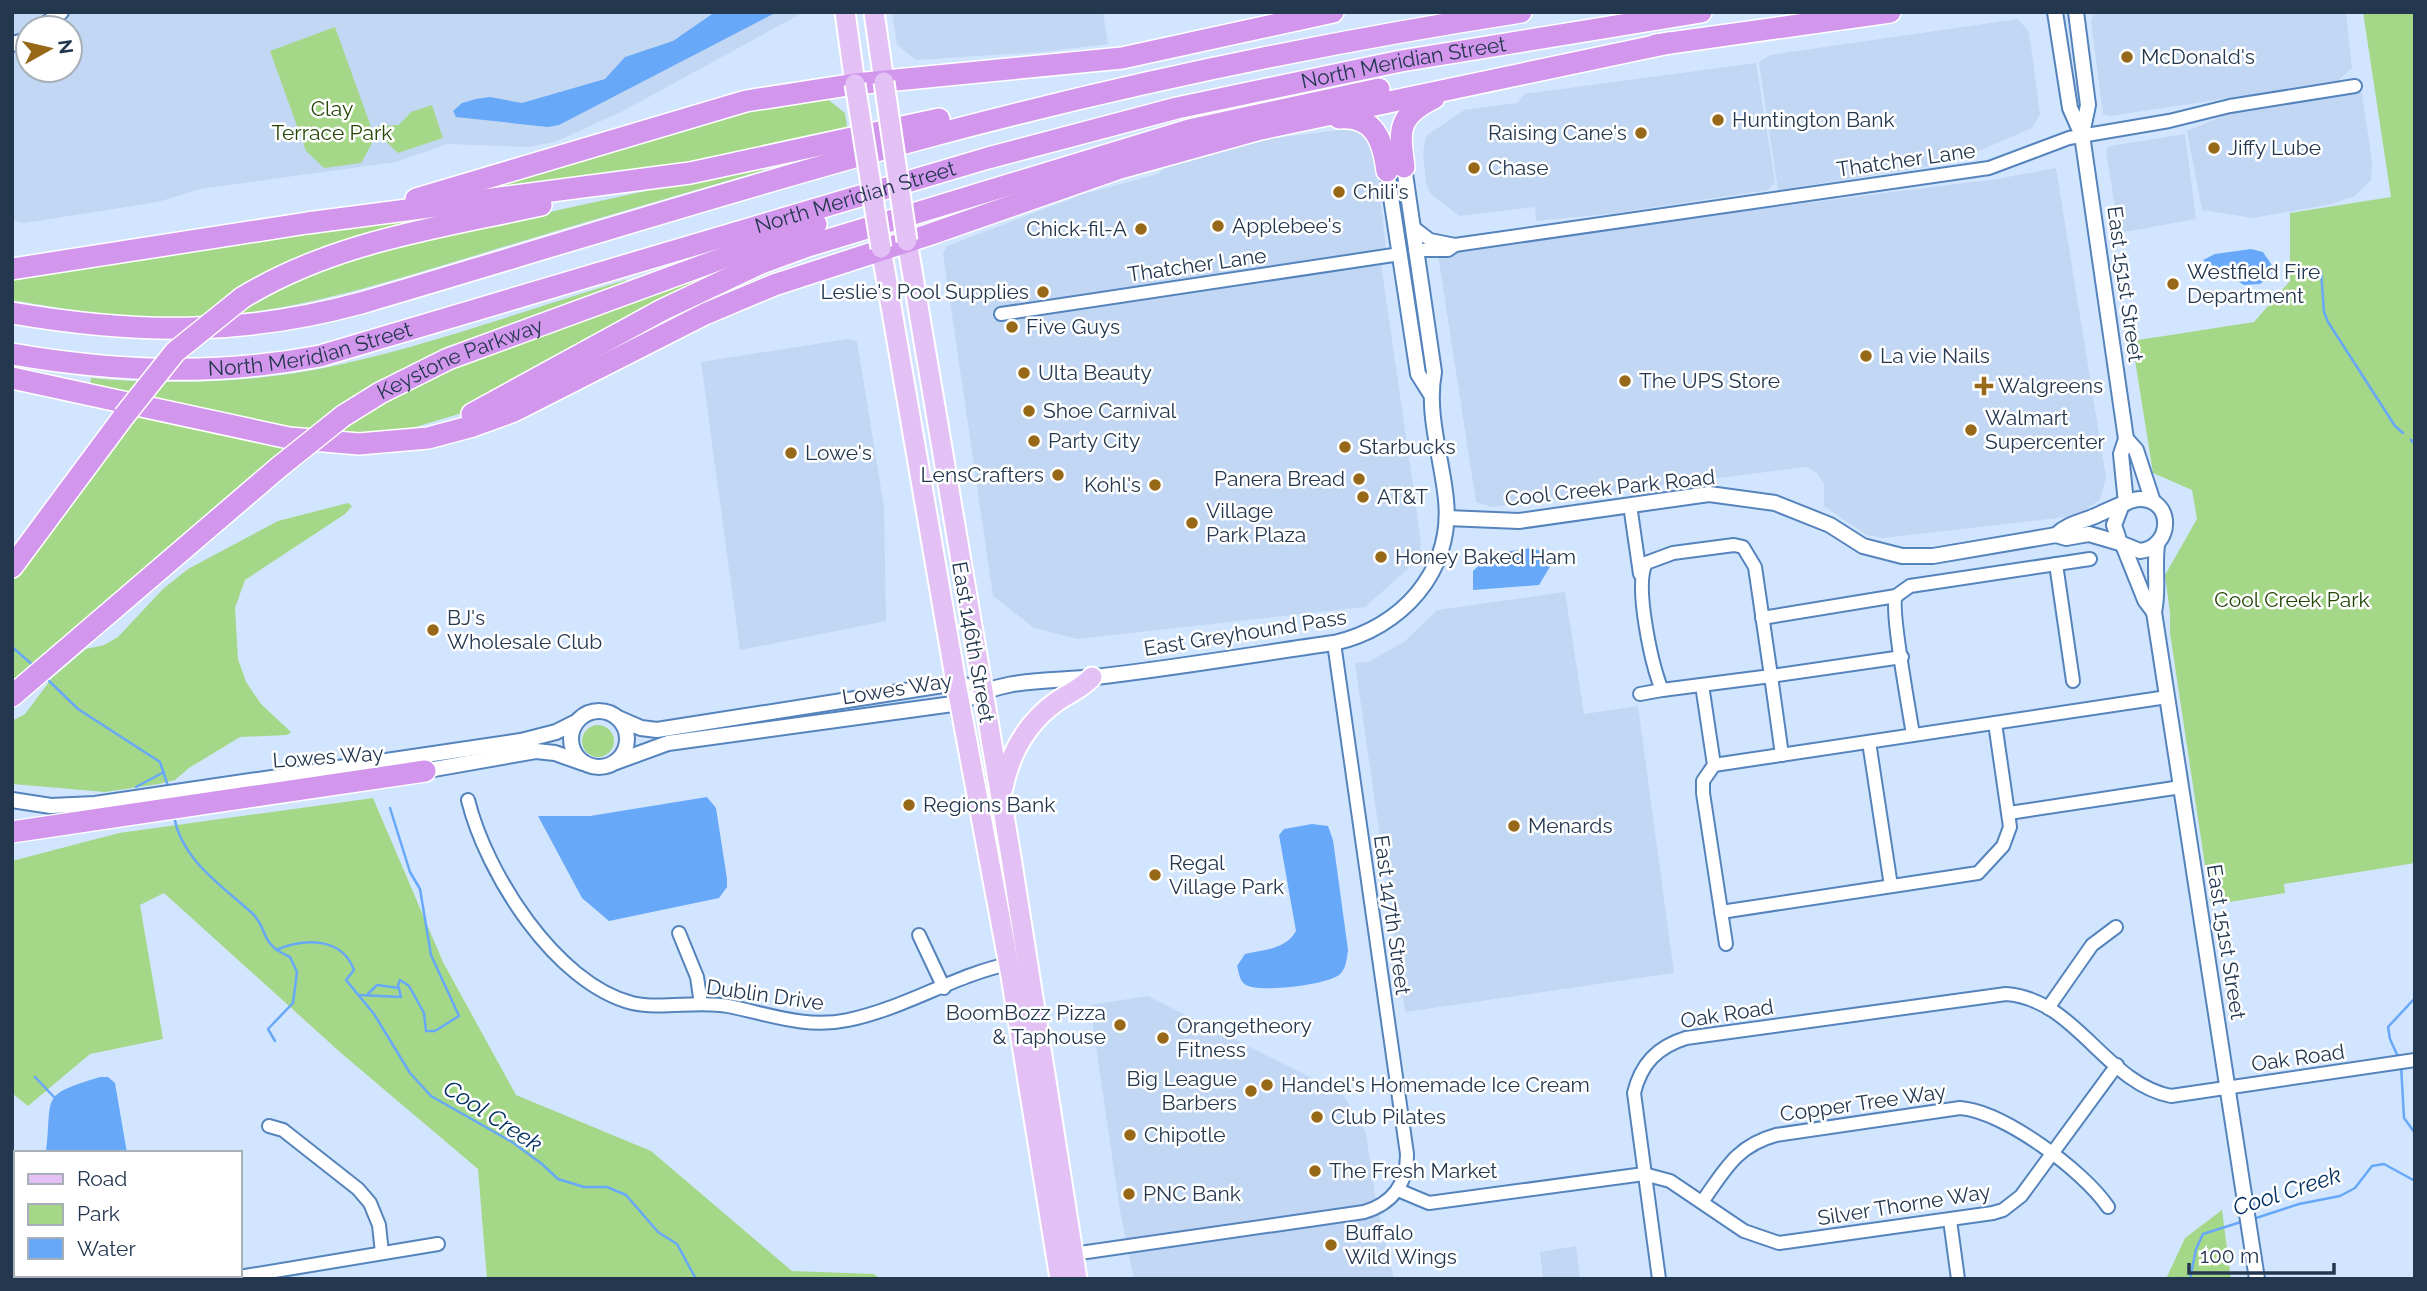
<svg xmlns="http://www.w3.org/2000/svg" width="2427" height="1291" font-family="Raleway,sans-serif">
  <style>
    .built { fill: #c2d7f3; fill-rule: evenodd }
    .green { fill: #a5d788 }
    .water { fill: #67a8f8 }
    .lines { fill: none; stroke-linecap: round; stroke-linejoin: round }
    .stream { stroke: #67a8f8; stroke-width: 2.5 }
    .minor-casing { stroke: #5583bc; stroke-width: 16 }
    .tertiary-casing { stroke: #5583bc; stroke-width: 18 }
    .primary-casing { stroke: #fff; stroke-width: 23 }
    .motorway-casing { stroke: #fff; stroke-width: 24 }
    .minor { stroke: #fff; stroke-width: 12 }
    .tertiary { stroke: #fff; stroke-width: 14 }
    .primary { stroke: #e4c1f4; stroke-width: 19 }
    .motorway { stroke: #d297ed; stroke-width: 21 }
    .primary-bridge-casing { stroke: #fff; stroke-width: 23; stroke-linecap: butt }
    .motorway-bridge-casing { stroke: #fff; stroke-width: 24; stroke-linecap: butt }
    .primary-bridge { stroke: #e4c1f4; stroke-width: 19 }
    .motorway-bridge { stroke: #d297ed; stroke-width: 21 }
    .poi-dot { fill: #976818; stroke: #fff; stroke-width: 2.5 }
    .labels { text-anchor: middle; stroke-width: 5; stroke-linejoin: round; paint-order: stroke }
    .poi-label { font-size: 21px; fill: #23374f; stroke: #fff; text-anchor: start }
    .street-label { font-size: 21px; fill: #23374f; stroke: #fff }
    .park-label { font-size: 21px; fill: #244706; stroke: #fff }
    .water-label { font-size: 23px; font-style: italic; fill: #033163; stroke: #fff }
  </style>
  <rect width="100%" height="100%" fill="#d2e5ff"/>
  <g class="built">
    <path d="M 12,12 L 804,12 L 623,111 L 555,142 L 527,147 L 447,144 L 396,162 L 200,189 L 158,202 L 24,223 L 12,220 ZM 28,28 L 70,28 L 70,70 L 28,70 Z"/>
    <polygon points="892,12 1103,12 1108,44 1042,52 916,60 897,45"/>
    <polygon points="2094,12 2346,12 2352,68 2337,82 2110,116 2103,114 2091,21"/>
    <polygon points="2018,19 2029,32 2040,114 2032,128 1951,163 1778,190 1759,62 1770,55"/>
    <polygon points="1756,63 1775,182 1768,190 1616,213 1536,221 1535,207 1459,216 1431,194 1426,183 1423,153 1426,136 1464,110 1517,103 1524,94"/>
    <polygon points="2353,90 2362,93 2372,162 2371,180 2355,196 2332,204 2253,218 2202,210 2187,131 2233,112"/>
    <polygon points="1340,130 1358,131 1374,143 1386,248 1379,250 1415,499 1421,545 1418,560 1365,607 1077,639 1034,628 993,596 943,253 947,246 1084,194 1158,174 1168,164 1267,139"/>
    <polygon points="2185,134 2196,219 2119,233 2106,150 2110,146"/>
    <polygon points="2056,168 2106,477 2100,500 2075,516 1883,538 1866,535 1824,506 1824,484 1817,473 1806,467 1492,507 1476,502 1438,255 1718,214 1997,179"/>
    <polygon points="847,339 857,341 884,507 886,621 740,650 701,362"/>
    <polygon points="1565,592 1584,714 1638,706 1674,973 1405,1012 1355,663 1368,662 1404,642 1437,610"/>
    <polygon points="1148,996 1342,1093 1366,1133 1375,1196 1394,1279 1134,1279 1120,1211 1090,1005"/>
    <polygon points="1576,1246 1580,1279 1543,1279 1540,1252"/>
  </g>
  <g class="green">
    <polygon points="2363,12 2415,12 2415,863 2284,884 2285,893 2211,905 2170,633 2170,613 2165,575 2197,519 2192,490 2153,473 2132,341 2254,322 2290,281 2290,213 2391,197"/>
    <polygon points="335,27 375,138 361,163 324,168 306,151 270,51"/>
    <polygon points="826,98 845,113 848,132 763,152 506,191 503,179 729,111"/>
    <polygon points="432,105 443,138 398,153 381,137 378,126 399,125 411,112"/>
    <path d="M 763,166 L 764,170 C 669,198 574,225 480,254 C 386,282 295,313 196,317 C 135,320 73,311 12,300 L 12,274 L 472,207 L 238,294 L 255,304 C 336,257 427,238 518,219 C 599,201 681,183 763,166 Z"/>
    <path d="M 708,271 L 710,277 L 472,410 L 409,429 L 364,434 L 304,432 L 90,386 L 91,378 C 166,385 240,383 314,370 C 417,350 525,310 626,280 L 628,285 L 452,350 L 390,399 L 479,356 Z"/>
    <polygon points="139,415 292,447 12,689 12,578"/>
    <polygon points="348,503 352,506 345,514 245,580 235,608 238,659 246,682 261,704 291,732 287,735 240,737 189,768 175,780 159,784 105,792 12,784 12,721 25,714 52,678 86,649 104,645 118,637 163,589 188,569 278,521"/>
    <circle cx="598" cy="741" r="16"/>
    <polygon points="373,798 443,962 516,1095 651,1151 792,1271 874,1274 881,1279 487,1279 478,1169 341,1053 164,893 140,905 163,1039 90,1054 28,1106 12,1093 12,861 119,833"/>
    <polygon points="2222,1210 2231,1279 2166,1279 2185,1238"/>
  </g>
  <g class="water">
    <polygon points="715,12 777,12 559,125 548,127 456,117 453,111 462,103 476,99 490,97 522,103 605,79 625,57 673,41"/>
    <polygon points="2251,249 2263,252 2273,267 2271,276 2260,284 2244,285 2203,260 2215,254"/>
    <polygon points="1531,548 1547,553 1551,565 1539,585 1473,590 1473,571 1491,554"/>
    <polygon points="707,797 716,808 727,879 727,887 719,898 609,921 582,898 538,816 590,816"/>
    <path d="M 1312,824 L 1328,826 L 1333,840 L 1348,950 C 1347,958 1346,970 1339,975 C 1326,985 1259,993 1246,985 C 1239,981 1239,972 1237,966 L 1245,954 C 1264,950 1286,949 1296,931 L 1279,835 L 1284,829 Z"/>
    <path d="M 100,1077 L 108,1077 L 115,1083 L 127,1153 L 46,1153 C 53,1095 38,1096 100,1077 Z"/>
  </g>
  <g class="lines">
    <g class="stream">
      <polyline points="2321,271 2324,312 2328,322 2395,426 2403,433"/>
      <polyline points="2411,440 2415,444"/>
      <polyline points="12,647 34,666"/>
      <polyline points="46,678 78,709 160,762 169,789"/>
      <polyline points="136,787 164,772"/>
      <path d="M 174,817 C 182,860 221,885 252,913 C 270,930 257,942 290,957 L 297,972 L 293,1003 L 268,1029 L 275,1041"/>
      <path d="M 276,950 C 304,938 342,937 354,970 L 346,980 L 374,1014 L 410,1073 L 431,1096 L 512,1142 L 542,1164 L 558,1179 L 584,1187 L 607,1187 L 626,1195 L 658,1232 L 677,1244 L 696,1279"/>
      <polyline points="368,994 377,985 399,988"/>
      <polyline points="359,995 401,997 398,985 400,980 409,986 424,1013 426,1031 435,1031 459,1016 431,955 420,889 410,872 390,808"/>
      <polyline points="2399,1059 2390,1039 2388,1027 2415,998"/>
      <polyline points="2401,1065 2404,1118 2415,1133"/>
      <polyline points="35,1077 54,1097"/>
      <polyline points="2253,1219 2299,1204 2340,1196 2355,1188 2372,1166 2384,1164 2415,1181"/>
      <polyline points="2190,1279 2196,1249 2203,1234 2244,1221"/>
    </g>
    <g class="minor-casing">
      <g id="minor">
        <polyline points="1413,227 1430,240 1455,245"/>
        <polyline points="1415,250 1448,250 1455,245 1989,168 2069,138 2169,121 2230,106 2355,86"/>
        <polyline points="1001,314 1400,254"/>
        <polyline points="1630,505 1640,574"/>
        <polyline points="2056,564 2073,681"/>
        <path d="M 1896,596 C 1890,609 1910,714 1913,735"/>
        <polyline points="1762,618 1896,596 1910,586 2090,559"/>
        <polyline points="1702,685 1714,765"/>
        <polyline points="1640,694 1662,690"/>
        <polyline points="1869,742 1891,886"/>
        <path d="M 1782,755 L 1771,676 L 1662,690 C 1652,666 1634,586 1646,563 L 1673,553 L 1734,545 L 1743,547 L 1755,567 L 1771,676 L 1902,657"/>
        <path d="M 468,800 C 486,873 555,983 632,1003 C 663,1010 697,1000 728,1006 C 768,1014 806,1029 848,1020 C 906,1008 956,974 1013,963"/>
        <polyline points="2009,813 2181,787"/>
        <polyline points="1721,912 1978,873 2003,846 2010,827 1995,723"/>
        <polyline points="679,933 697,977 701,1004"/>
        <polyline points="919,935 944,988"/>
        <polyline points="1726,944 1703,793 1703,781 1714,765 2167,697"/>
        <polyline points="2048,1008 2092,945 2116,927"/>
        <polyline points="269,1126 283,1130 358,1189 370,1203 379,1225 382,1253"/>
        <polyline points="1398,1190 1429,1203 1644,1174 1670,1181 1744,1231 1779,1243 1993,1213 2003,1210 2021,1196 2117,1065"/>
        <path d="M 1702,1202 C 1725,1170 1736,1146 1776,1135 L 1960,1108 C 2003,1111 2084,1171 2108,1207"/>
        <polyline points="1950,1220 1958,1279"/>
        <path d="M 1066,1255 L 1364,1212 C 1392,1204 1407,1184 1407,1154 L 1334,643"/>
        <polyline points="227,1279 438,1244"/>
        <path d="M 1659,1279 L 1634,1093 C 1641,1064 1657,1047 1686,1038 L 2006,994 C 2076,999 2105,1083 2171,1096 L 2415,1060"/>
      </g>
    </g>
    <g class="tertiary-casing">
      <g id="tertiary">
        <polyline points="2055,12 2070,108 2082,135 2126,439 2121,454 2126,503"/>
        <polyline points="2076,12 2088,105 2082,134"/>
        <polyline points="41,28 61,12"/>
        <polyline points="12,44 28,40"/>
        <polyline points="1387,171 1418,374 1430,393"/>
        <polyline points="2126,439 2136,450 2153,502"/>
        <polyline points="1447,518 1519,521 1709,494 1775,503 1830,525 1863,546 1902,556 1933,556 2056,535 2066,538 2089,534 2120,543"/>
        <path d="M 2056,535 C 2067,524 2081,522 2095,516 C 2107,511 2129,499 2140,499 C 2174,499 2173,547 2140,551 L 2120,543 L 2114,525 L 2121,507"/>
        <polyline points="2123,545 2145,600 2154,612"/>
        <path d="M 2157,545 C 2154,568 2159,590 2154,612 L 2257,1279"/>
        <circle cx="599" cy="739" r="28"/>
        <polyline points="618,718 641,728 657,730 956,683 965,685"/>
        <path d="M 616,762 L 668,743 L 960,703 C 1005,677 1046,682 1095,677 C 1175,668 1255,654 1334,643 C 1401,628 1453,572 1446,500 C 1442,458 1426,414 1434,372 L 1404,167"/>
        <polyline points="417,772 536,751 555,753 583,763"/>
        <polyline points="12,800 51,806 95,804 521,741 556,732 576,722"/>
      </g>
    </g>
    <g class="primary-casing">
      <g id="primary">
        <polyline points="845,12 855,84"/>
        <polyline points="874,12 884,82"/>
        <polyline points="907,241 1011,857 1077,1279"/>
        <polyline points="881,248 956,683 1011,976 1060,1279"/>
        <path d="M 1003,788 C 1010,753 1027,723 1056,702 C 1069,693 1081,689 1092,677"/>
      </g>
    </g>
    <g class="motorway-casing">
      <g id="motorway">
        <polyline points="1656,45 1890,12"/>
        <path d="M 1339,118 C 1375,115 1383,141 1387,171"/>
        <path d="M 1404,167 C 1399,130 1397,116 1434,98"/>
        <polyline points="416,199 746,101 855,84 1122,58 1333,12"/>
        <polyline points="12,269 307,223 690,173 939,119"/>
        <path d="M 242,298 C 333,242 437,228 541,205"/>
        <path d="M 12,313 C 135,334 240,336 361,303 C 549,248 737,188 927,137 C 1122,85 1321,43 1521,12"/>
        <path id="s1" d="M 12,354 C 116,372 216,376 320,356 L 988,158 L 1177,108 L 1401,61 L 1701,12"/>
        <polyline points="12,378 289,438 359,444 428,438 473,426 514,411 705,314 774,285 931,234 1117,169 1261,129 1669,43"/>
        <polyline points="472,414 662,310 759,264 808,246 1189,130 1379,89"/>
        <path id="s2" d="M 343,416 L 380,393 L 448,359 L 816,224"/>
        <polyline points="12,567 124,416"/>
        <polyline points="12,696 278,468"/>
        <polyline points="12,832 425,771"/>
      </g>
    </g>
    <use href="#minor" class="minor"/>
    <use href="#tertiary" class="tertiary"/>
    <use href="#primary" class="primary"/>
    <use href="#motorway" class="motorway"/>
    <g class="primary-bridge-casing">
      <g id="primary-bridge">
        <polyline points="884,82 907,241"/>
        <polyline points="855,84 881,248"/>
      </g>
    </g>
    <g class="motorway-bridge-casing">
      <g id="motorway-bridge">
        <polyline points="124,416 175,352 242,298"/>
        <polyline points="278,468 343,416"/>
      </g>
    </g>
    <use href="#primary-bridge" class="primary-bridge"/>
    <use href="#motorway-bridge" class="motorway-bridge"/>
  </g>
  <g class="poi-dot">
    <circle cx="2127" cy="57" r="7"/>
    <circle cx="1718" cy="120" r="7"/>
    <circle cx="1641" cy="133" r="7"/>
    <circle cx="2214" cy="148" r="7"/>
    <circle cx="1474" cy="168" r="7"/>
    <circle cx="1339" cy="192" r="7"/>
    <circle cx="1218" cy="226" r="7"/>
    <circle cx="1141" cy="229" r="7"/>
    <circle cx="2173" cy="284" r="7"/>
    <circle cx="1043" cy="292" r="7"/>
    <circle cx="1012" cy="327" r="7"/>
    <circle cx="1866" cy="356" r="7"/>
    <circle cx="1024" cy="373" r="7"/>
    <circle cx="1625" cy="381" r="7"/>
    <path d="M1980.5 375.5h7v7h7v7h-7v7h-7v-7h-7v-7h7z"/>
    <circle cx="1029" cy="411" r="7"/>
    <circle cx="1971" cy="430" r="7"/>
    <circle cx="1034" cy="441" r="7"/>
    <circle cx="1345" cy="447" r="7"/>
    <circle cx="791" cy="453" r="7"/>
    <circle cx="1058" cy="475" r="7"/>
    <circle cx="1359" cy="479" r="7"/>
    <circle cx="1155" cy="485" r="7"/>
    <circle cx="1363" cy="497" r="7"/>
    <circle cx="1192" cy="523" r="7"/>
    <circle cx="1381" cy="557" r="7"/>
    <circle cx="433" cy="630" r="7"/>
    <circle cx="909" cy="805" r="7"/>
    <circle cx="1514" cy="826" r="7"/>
    <circle cx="1155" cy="875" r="7"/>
    <circle cx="1120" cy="1025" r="7"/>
    <circle cx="1163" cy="1038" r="7"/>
    <circle cx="1267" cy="1085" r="7"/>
    <circle cx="1251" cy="1091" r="7"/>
    <circle cx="1317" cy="1117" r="7"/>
    <circle cx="1130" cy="1135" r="7"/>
    <circle cx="1315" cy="1171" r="7"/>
    <circle cx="1129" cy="1194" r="7"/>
    <circle cx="1331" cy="1245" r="7"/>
  </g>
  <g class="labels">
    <g class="poi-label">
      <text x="2141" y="64">McDonald's</text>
      <text x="1732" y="127">Huntington Bank</text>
      <text x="1627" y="140" text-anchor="end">Raising Cane's</text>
      <text x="2228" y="155">Jiffy Lube</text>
      <text x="1488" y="175">Chase</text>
      <text x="1353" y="199">Chili's</text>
      <text x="1232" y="233">Applebee's</text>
      <text x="1127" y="236" text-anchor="end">Chick-fil-A</text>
      <text x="2187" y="279">Westfield Fire<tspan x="2187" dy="24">Department</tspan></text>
      <text x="1029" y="299" text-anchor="end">Leslie's Pool Supplies</text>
      <text x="1026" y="334">Five Guys</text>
      <text x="1880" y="363">La vie Nails</text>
      <text x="1038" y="380">Ulta Beauty</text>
      <text x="1639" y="388">The UPS Store</text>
      <text x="1998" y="393">Walgreens</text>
      <text x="1043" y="418">Shoe Carnival</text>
      <text x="1985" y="425">Walmart<tspan x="1985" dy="24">Supercenter</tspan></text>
      <text x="1048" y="448">Party City</text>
      <text x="1359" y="454">Starbucks</text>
      <text x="805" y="460">Lowe's</text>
      <text x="1044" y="482" text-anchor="end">LensCrafters</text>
      <text x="1345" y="486" text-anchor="end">Panera Bread</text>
      <text x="1141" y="492" text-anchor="end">Kohl's</text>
      <text x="1377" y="504">AT&amp;T</text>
      <text x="1206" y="518">Village<tspan x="1206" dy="24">Park Plaza</tspan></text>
      <text x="1395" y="564">Honey Baked Ham</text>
      <text x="447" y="625">BJ's<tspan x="447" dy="24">Wholesale Club</tspan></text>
      <text x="923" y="812">Regions Bank</text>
      <text x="1528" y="833">Menards</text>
      <text x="1169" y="870">Regal<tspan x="1169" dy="24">Village Park</tspan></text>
      <text x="1106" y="1020" text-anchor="end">BoomBozz Pizza<tspan x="1106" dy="24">&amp; Taphouse</tspan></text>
      <text x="1177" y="1033">Orangetheory<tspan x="1177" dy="24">Fitness</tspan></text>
      <text x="1237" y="1086" text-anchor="end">Big League<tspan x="1237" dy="24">Barbers</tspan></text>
      <text x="1281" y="1092">Handel's Homemade Ice Cream</text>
      <text x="1331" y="1124">Club Pilates</text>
      <text x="1144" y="1142">Chipotle</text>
      <text x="1329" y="1178">The Fresh Market</text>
      <text x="1143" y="1201">PNC Bank</text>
      <text x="1345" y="1240">Buffalo<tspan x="1345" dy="24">Wild Wings</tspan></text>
    </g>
    <g class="street-label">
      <text dy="7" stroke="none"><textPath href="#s1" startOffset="1433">North Meridian Street</textPath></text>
      <text transform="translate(1906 160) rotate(-8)" y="7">Thatcher Lane</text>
      <text dy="7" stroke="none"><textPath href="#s1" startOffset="868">North Meridian Street</textPath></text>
      <text transform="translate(1197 265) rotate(-8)" y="7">Thatcher Lane</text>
      <text transform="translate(2125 284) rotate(82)" y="7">East 151st Street</text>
      <text dy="7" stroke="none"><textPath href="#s1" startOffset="301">North Meridian Street</textPath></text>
      <text dy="7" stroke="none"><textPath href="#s2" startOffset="131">Keystone Parkway</textPath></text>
      <text transform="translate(1610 488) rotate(-6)" y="7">Cool Creek Park Road</text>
      <text transform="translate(1245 633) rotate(-9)" y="7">East Greyhound Pass</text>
      <text transform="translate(973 642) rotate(80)" y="7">East 146th Street</text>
      <text transform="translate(897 689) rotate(-9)" y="7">Lowes Way</text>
      <text transform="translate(328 757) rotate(-4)" y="7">Lowes Way</text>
      <text transform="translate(1392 915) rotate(82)" y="7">East 147th Street</text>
      <text transform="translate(2226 942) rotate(81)" y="7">East 151st Street</text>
      <text transform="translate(765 995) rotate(8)" y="7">Dublin Drive</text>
      <text transform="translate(1727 1014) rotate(-9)" y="7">Oak Road</text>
      <text transform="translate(2298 1058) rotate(-8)" y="7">Oak Road</text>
      <text transform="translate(1863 1103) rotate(-8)" y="7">Copper Tree Way</text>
      <text transform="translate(1904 1205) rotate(-9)" y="7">Silver Thorne Way</text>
    </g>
    <g class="park-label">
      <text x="332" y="116">Clay<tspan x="332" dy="24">Terrace Park</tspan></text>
      <text x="2292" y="607">Cool Creek Park</text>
    </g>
    <g class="water-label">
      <text transform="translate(493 1116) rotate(33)" y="8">Cool Creek</text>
      <text transform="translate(2287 1191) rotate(-18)" y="8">Cool Creek</text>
    </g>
  </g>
  <rect width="2427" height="1291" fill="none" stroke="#23374f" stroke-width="28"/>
  <rect x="14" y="1151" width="228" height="126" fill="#ffffff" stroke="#a7afb9" stroke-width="2"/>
  <rect x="28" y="1174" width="35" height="10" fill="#e4c1f4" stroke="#a7afb9" stroke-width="2"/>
  <text x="77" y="1186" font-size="21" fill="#23374f">Road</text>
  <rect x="28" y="1204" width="35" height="21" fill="#a5d788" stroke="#a7afb9" stroke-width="2"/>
  <text x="77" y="1221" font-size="21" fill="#23374f">Park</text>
  <rect x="28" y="1238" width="35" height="21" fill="#67a8f8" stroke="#a7afb9" stroke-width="2"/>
  <text x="77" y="1256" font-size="21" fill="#23374f">Water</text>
  <g transform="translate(49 49) rotate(82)"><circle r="33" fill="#ffffff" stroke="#a7afb9" stroke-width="2"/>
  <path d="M0-5L12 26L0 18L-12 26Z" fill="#976818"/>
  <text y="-10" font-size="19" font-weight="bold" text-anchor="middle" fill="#23374f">N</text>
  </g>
  <path d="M2189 1263v10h145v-10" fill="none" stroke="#23374f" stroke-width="3.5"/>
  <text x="2200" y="1263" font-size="21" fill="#23374f" stroke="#ffffff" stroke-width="5" paint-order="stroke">100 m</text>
</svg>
